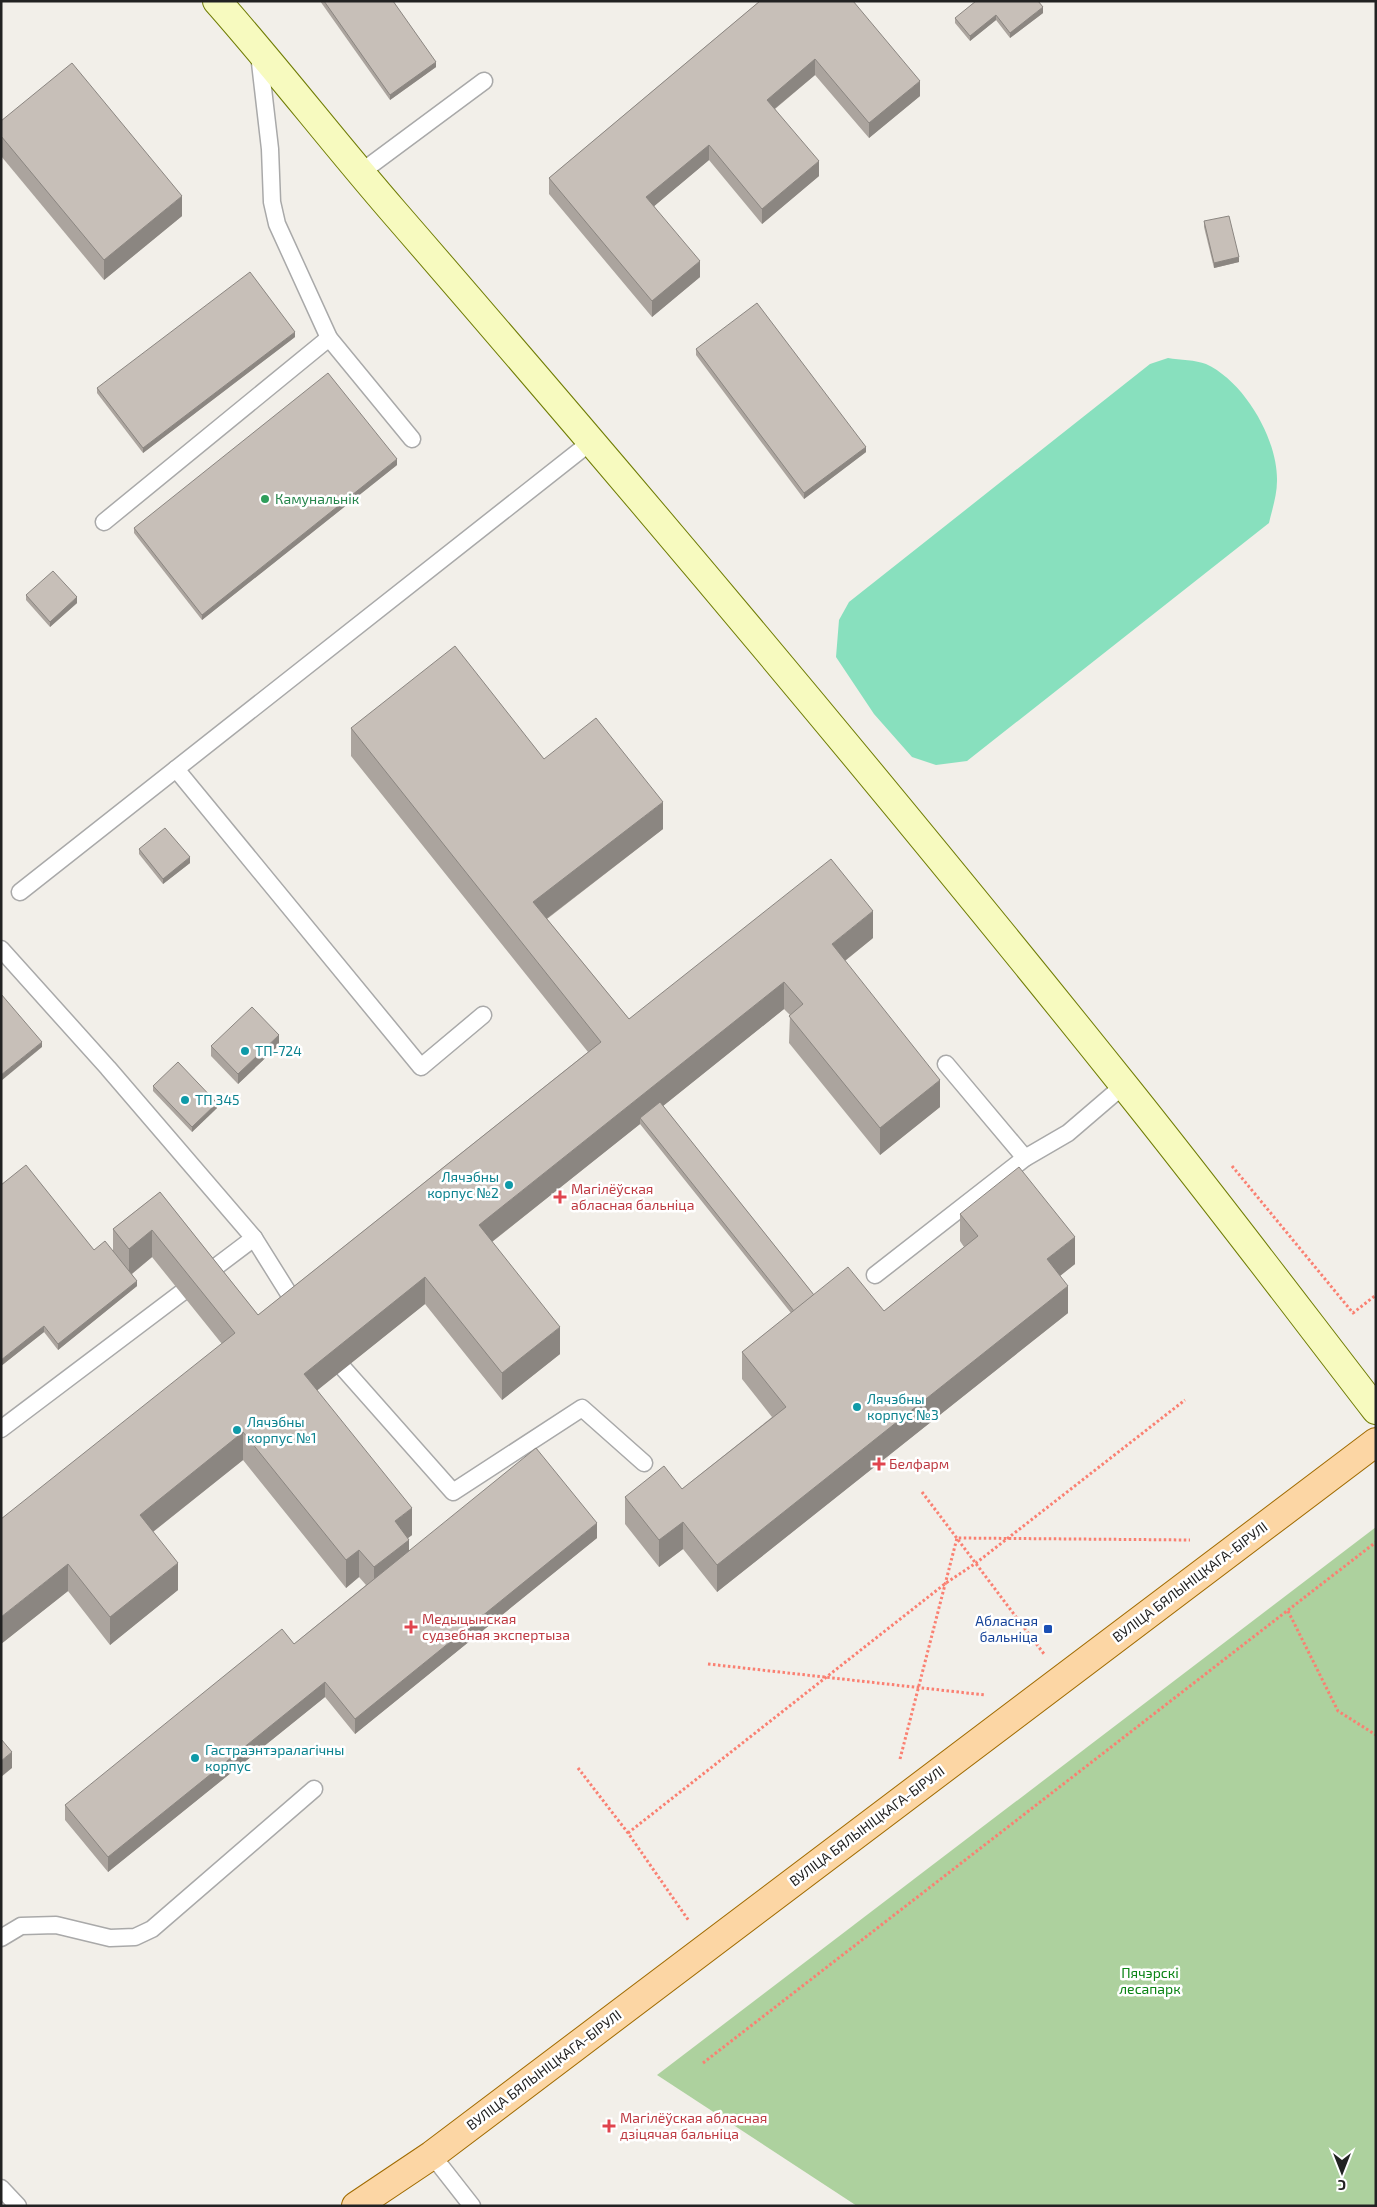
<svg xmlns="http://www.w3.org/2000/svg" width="1377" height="2207" font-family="'Exo 2',sans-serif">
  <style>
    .forest { fill: #add19e }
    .pitch { fill: #88e0be }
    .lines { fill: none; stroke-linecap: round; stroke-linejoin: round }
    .service-casing { stroke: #a9a9a9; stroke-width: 19 }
    .secondary-casing { stroke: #707d05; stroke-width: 30 }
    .primary-casing { stroke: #a06b00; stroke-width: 30 }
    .path { stroke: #fa8072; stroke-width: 3; stroke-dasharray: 2.5 2.5; stroke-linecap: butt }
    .service { stroke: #fff; stroke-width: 16 }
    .secondary { stroke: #f7fabf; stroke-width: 28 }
    .primary { stroke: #fcd6a4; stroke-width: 28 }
    .wall { fill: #aba49e }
    .shaded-wall { fill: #8b8681 }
    .building { fill: #c7bfb8; stroke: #8b8681 }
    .leisure-dot { fill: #2e9e5b; stroke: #fff; stroke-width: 2 }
    .culture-dot { fill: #0f9aa8; stroke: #fff; stroke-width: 2 }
    .health-dot { fill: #e0444e; stroke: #fff; stroke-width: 2 }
    .transit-dot { fill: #1a4fb4; stroke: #fff; stroke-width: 2 }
    .labels { text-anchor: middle; stroke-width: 5; stroke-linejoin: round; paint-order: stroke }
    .leisure-label { font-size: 14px; fill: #27864d; stroke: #fff; text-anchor: start }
    .culture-label { font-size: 14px; fill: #0d838f; stroke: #fff; text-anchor: start }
    .health-label { font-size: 14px; fill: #be3a42; stroke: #fff; text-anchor: start }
    .street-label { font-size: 14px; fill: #222; stroke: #fff }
    .transit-label { font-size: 14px; fill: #164399; stroke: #fff; text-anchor: end }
    .park-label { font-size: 14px; fill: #0c8416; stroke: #fff }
  </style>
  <rect width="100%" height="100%" fill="#f2efe9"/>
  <polygon class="forest" points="1376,1527 1376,2206 857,2206 657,2075"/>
  <path class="pitch" d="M 1168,358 C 1180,360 1196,360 1206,364 C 1245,382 1278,440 1277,481 C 1277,495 1272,510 1269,523 L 967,761 L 936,765 L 912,757 L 874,714 L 836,657 L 839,620 L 849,602 L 1150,364 Z"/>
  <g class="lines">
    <g class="service-casing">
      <g id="service">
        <polyline points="259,54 270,149 272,202 277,224 329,338 412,439"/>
        <polyline points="360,173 484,81"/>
        <polyline points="104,522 329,338"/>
        <polyline points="176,769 421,1067 483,1015"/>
        <polyline points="20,892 592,441"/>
        <polyline points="1,949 108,1068 254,1238 299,1310"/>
        <polyline points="946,1064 1025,1158"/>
        <polyline points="875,1275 1025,1158 1068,1133 1124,1085"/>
        <polyline points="344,1369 453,1492 582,1408 644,1463"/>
        <polyline points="1,1429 254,1238"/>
        <polyline points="1,1938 21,1926 56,1925 110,1938 135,1937 152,1929 314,1789"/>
        <polyline points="432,2155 472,2206"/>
        <polyline points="1,2188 18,2206"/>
      </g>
    </g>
    <g class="secondary-casing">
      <path id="secondary" d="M 217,1 C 278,70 334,143 394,212 C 642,498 886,788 1123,1084 C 1209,1191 1292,1301 1376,1410"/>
    </g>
    <g class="primary-casing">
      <polyline id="primary" points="356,2206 432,2155 1376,1442"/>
    </g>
    <g class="path">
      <polyline points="1232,1166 1353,1313 1376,1295"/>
      <polyline points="922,1492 1044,1654"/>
      <polyline points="1288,1611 1338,1711 1376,1735"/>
      <polyline points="708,1664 985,1695"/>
      <polyline points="900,1759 957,1538 1190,1540"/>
      <polyline points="578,1768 628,1833 689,1921"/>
      <polyline points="628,1833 946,1583 976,1563 1185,1400"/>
      <polyline points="703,2063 1376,1542"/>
    </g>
    <use href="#service" class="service"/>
    <use href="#secondary" class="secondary"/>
    <use href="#primary" class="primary"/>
  </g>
  <g class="wall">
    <polygon points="320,1 393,1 436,67 390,100"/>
    <polygon points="760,1 920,96 869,138 815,75 775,109 819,176 762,224 709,160 654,206 700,277 652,317 549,194 549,178"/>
    <polygon points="1043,13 1010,38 996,20 970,41 955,23 955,18"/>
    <polygon points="1,121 182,216 104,280 1,156"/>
    <polygon points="1204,221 1239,262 1214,268 1204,227"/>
    <polygon points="295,337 143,453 97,393 97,388"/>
    <polygon points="696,349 866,452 804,499 696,355"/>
    <polygon points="397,465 202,620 134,533 134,528"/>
    <polygon points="26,595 77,603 50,627 26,600"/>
    <polygon points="351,728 544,759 663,829 547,919 629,1019 873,938 845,961 940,1107 880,1155 789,1043 790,1015 784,1009 663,1106 814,1295 884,1311 964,1247 960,1241 960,1214 1075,1264 1060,1276 1068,1313 717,1592 683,1549 659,1567 625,1524 625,1497 682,1489 772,1417 742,1379 742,1352 791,1313 640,1124 492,1242 560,1354 502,1400 425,1304 317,1390 412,1535 408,1538 409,1550 597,1538 355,1734 325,1697 108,1872 65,1820 65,1805 294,1644 366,1585 359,1577 346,1588 243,1460 153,1532 178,1590 110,1645 68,1591 1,1644 222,1344 152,1257 132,1274 137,1286 58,1350 44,1332 1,1366 94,1250 113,1250 113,1229 160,1192 258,1315 588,1052 351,756"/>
    <polygon points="139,849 190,863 163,884 139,854"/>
    <polygon points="279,1045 238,1084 211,1056 211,1046"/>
    <polygon points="153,1086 217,1108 192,1132 153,1091"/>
  </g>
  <g class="shaded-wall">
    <polygon points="1043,7 1043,13 1010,38 1010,33"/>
    <polygon points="996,15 996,20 970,41 970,36"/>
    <polygon points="815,59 815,75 767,115 767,100"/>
    <polygon points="436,62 436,67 390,100 390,95"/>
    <polygon points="920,81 920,96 869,138 869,123"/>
    <polygon points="709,145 709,160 646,213 646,197"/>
    <polygon points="819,161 819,176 762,224 762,209"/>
    <polygon points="182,196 182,216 104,280 104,260"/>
    <polygon points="1239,257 1239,262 1214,268 1214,263"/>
    <polygon points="700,261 700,277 652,317 652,301"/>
    <polygon points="295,332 295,337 143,453 143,448"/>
    <polygon points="866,447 866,452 804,499 804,493"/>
    <polygon points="397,459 397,465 202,620 202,615"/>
    <polygon points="77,597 77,603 50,627 50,622"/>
    <polygon points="663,802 663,829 533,929 533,902"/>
    <polygon points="190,857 190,863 163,884 163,879"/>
    <polygon points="873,911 873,938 832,971 832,944"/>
    <polygon points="784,982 784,1009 643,1122 640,1118 640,1124 479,1252 479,1225"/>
    <polygon points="279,1035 279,1045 238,1084 238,1074"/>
    <polygon points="42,1042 42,1047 1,1081 1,1075"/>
    <polygon points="940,1080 940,1107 880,1155 880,1128"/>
    <polygon points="217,1103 217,1108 192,1132 192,1127"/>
    <polygon points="152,1230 152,1257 129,1276 129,1249"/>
    <polygon points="1075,1237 1075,1264 1047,1286 1047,1259"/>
    <polygon points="425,1277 425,1304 304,1401 304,1374"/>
    <polygon points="137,1281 137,1286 58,1350 58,1344"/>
    <polygon points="1068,1286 1068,1313 717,1592 717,1565"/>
    <polygon points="44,1326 44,1332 1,1366 1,1360"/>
    <polygon points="560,1327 560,1354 502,1400 502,1373"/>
    <polygon points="243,1432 243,1460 140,1542 140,1515"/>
    <polygon points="412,1508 412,1535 395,1548 395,1521"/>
    <polygon points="683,1522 683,1549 659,1567 659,1540"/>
    <polygon points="597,1523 597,1538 355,1734 355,1719"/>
    <polygon points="409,1540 409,1567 374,1595 374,1567"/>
    <polygon points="359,1550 359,1577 346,1588 346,1560"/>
    <polygon points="178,1563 178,1590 110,1645 110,1617"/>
    <polygon points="68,1564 68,1591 1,1644 1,1617"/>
    <polygon points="325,1682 325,1697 108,1872 108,1857"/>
    <polygon points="12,1752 12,1768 1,1777 1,1761"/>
  </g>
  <g class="building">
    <polygon points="324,1 393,1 436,62 390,95"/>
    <polygon points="760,1 853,1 920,81 869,123 815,59 767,100 819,161 762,209 709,145 646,197 700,261 652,301 549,178"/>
    <polygon points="976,1 1038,1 1043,7 1010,33 996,15 970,36 955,18"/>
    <polygon points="72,63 182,196 104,260 1,136 1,121"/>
    <polygon points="1229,216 1239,257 1214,263 1204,221"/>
    <polygon points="250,272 295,332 143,448 97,388"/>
    <polygon points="757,303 866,447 804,493 696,349"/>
    <polygon points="328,373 397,459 202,615 134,528"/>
    <polygon points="53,571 77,597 50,622 26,595"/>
    <polygon points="455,646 544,759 596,718 663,802 533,902 629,1019 831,859 873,911 832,944 940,1080 880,1128 789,1016 803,1004 784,982 479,1225 560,1327 502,1373 425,1277 304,1374 412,1508 395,1521 409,1540 374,1567 359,1550 346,1560 243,1432 140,1515 178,1563 110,1617 68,1564 1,1617 1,1519 235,1333 152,1230 129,1249 113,1229 160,1192 258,1315 601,1042 351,728"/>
    <polygon points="165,828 190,857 163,879 139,849"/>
    <polygon points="1,994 42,1042 1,1075"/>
    <polygon points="252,1007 279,1035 238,1074 211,1046"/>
    <polygon points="178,1062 217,1103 192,1127 153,1086"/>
    <polygon points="660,1102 814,1295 794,1311 640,1118"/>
    <polygon points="26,1165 94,1250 105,1241 137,1281 58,1344 44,1326 1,1360 1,1185"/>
    <polygon points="1019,1167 1075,1237 1047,1259 1068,1286 717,1565 683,1522 659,1540 625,1497 664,1466 682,1489 786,1407 742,1352 848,1267 884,1311 978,1236 960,1214"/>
    <polygon points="536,1448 597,1523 355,1719 325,1682 108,1857 65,1805 282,1629 294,1644"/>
    <polygon points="1,1739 12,1752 1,1761"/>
  </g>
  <circle class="leisure-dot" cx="265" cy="499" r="5"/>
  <g class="culture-dot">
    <circle cx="245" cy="1051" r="5"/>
    <circle cx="185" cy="1100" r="5"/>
    <circle cx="509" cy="1185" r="5"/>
    <circle cx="857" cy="1407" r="5"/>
    <circle cx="237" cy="1430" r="5"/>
    <circle cx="195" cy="1758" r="5"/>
  </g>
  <g class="health-dot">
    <path d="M557.5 1189.5h5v5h5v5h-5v5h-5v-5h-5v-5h5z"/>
    <path d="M876.5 1456.5h5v5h5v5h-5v5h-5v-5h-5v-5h5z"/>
    <path d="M408.5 1619.5h5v5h5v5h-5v5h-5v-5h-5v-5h5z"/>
    <path d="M606.5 2118.5h5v5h5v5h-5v5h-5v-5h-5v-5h5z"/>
  </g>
  <rect class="transit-dot" x="1043" y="1624" width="10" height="10" rx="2.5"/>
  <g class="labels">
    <g class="leisure-label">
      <text x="275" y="504">Камунальнік</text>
    </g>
    <g class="culture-label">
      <text x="255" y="1056">ТП-724</text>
      <text x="195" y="1105">ТП 345</text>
      <text x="499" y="1182" text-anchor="end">Лячэбны<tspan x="499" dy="16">корпус №2</tspan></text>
      <text x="867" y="1404">Лячэбны<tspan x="867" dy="16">корпус №3</tspan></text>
      <text x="247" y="1427">Лячэбны<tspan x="247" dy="16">корпус №1</tspan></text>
      <text x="205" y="1755">Гастраэнтэралагічны<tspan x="205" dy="16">корпус</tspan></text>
    </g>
    <g class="health-label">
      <text x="571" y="1194">Магілёўская<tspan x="571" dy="16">абласная бальніца</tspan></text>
      <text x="889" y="1469">Белфарм</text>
      <text x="422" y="1624">Медыцынская<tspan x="422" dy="16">судзебная экспертыза</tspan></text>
      <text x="620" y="2123">Магілёўская абласная<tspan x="620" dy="16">дзіцячая бальніца</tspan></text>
    </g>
    <g class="street-label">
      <text transform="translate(1190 1582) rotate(-37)" y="5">ВУЛІЦА БЯЛЫНІЦКАГА-БІРУЛІ</text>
      <text transform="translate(867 1826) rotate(-37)" y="5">ВУЛІЦА БЯЛЫНІЦКАГА-БІРУЛІ</text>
      <text transform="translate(544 2070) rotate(-37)" y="5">ВУЛІЦА БЯЛЫНІЦКАГА-БІРУЛІ</text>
    </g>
    <g class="transit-label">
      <text x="1038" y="1626">Абласная<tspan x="1038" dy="16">бальніца</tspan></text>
    </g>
    <g class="park-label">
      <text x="1150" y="1978">Пячэрскі<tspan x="1150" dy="16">лесапарк</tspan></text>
    </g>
  </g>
  <rect width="1377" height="2207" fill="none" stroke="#222222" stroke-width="5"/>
  <g transform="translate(1342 2172) rotate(180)" stroke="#ffffff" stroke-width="4" paint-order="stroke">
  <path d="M0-4L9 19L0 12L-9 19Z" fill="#222222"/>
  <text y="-8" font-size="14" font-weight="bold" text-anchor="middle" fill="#222222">С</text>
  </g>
</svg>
